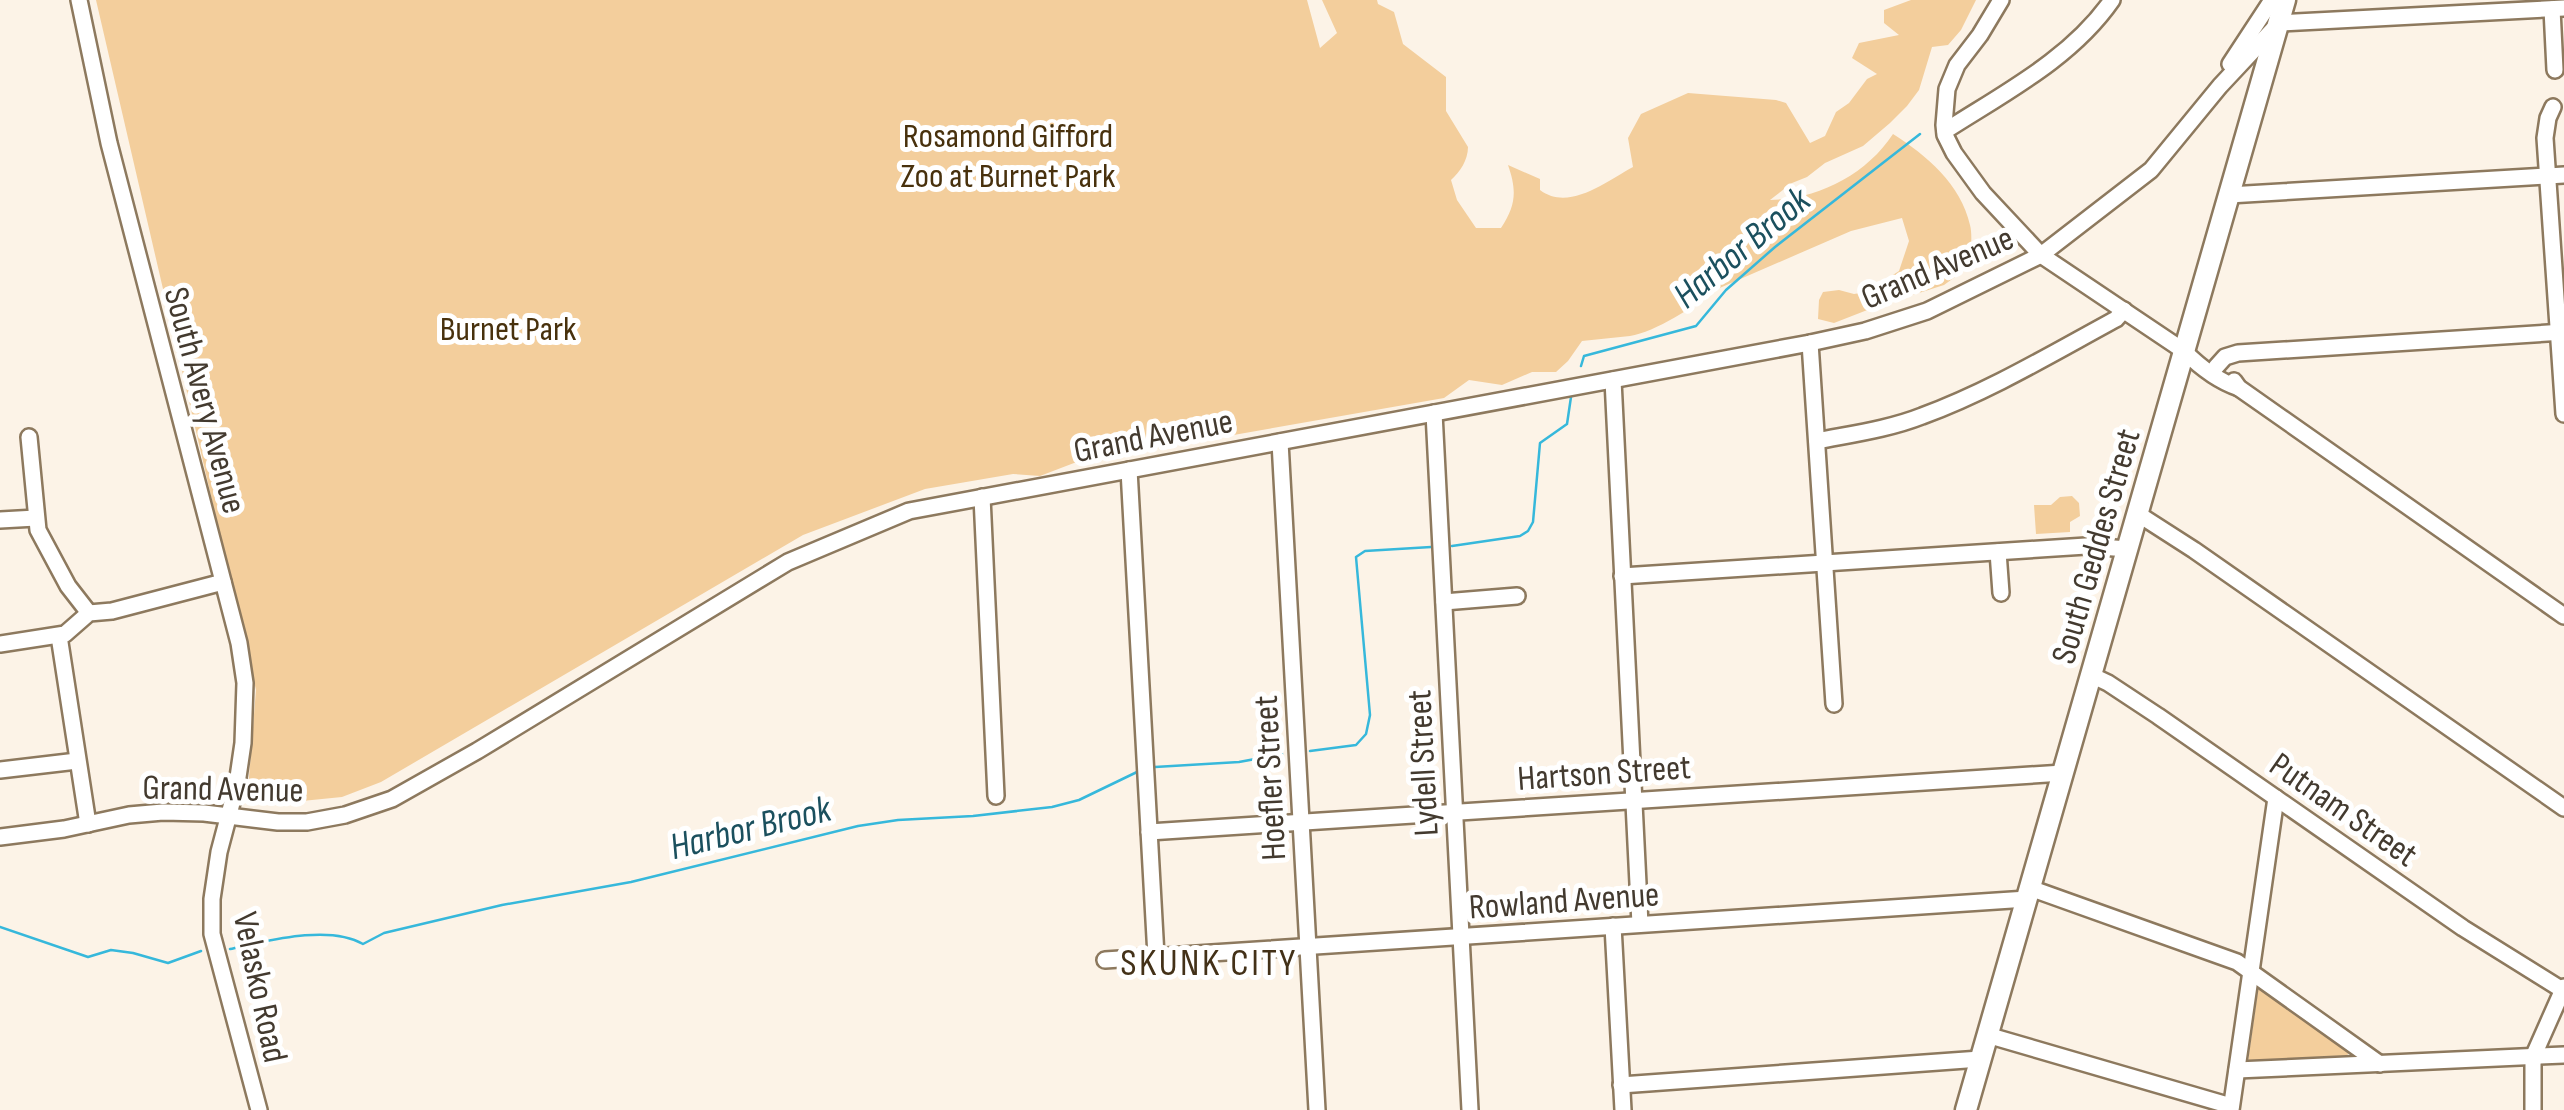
<svg xmlns="http://www.w3.org/2000/svg" width="2564" height="1110" font-family="'Sofia Sans Condensed',sans-serif">
  <style>
    .green { fill: #f3ce9c }
    .lines { fill: none; stroke-linecap: round; stroke-linejoin: round }
    .stream { stroke: #36b8db; stroke-width: 2.5 }
    .minor-casing { stroke: #8d795e; stroke-width: 20 }
    .major-casing { stroke: #8d795e; stroke-width: 25 }
    .minor { stroke: #fff; stroke-width: 15 }
    .major { stroke: #fff; stroke-width: 20 }
    .labels { text-anchor: middle; stroke-width: 10; stroke-linejoin: round; paint-order: stroke }
    .park-label { font-size: 35px; fill: #48310d; stroke: #fff }
    .street-label { font-size: 35px; fill: #433a2f; stroke: #fff }
    .water-label { font-size: 38px; font-style: italic; fill: #1b505e; stroke: #fff }
    .neighbourhood-label { font-size: 38px; letter-spacing: 2.5px; fill: #433118; stroke: #fff }
  </style>
  <rect width="100%" height="100%" fill="#fcf3e7"/>
  <g class="green">
    <path d="M 96,0 L 1307,0 L 1320,48 L 1337,33 L 1322,0 L 1377,0 L 1378,4 L 1394,12 L 1403,44 L 1446,77 L 1446,111 L 1468,147 C 1468,160 1460,172 1451,180 L 1457,200 L 1476,228 L 1501,228 C 1516,205 1517,191 1508,165 L 1540,179 L 1540,190 C 1569,212 1607,181 1633,167 L 1628,138 L 1641,114 L 1688,93 L 1776,100 L 1786,103 L 1810,143 L 1825,136 L 1836,112 L 1849,103 L 1867,79 L 1877,74 L 1852,58 L 1859,43 L 1899,35 L 1884,23 L 1884,10 L 1911,0 L 1976,0 L 1961,30 L 1948,45 L 1932,47 L 1919,90 L 1907,106 L 1890,123 L 1863,146 L 1825,163 L 1807,177 L 1792,183 L 1770,200 C 1818,199 1866,175 1893,134 C 1926,155 1961,184 1970,225 C 1973,237 1970,253 1970,266 L 1944,285 L 1875,307 L 1834,323 L 1818,319 L 1819,300 L 1823,292 L 1839,290 L 1854,294 L 1867,292 L 1899,271 L 1909,241 L 1902,218 L 1851,231 L 1715,290 C 1696,306 1655,332 1630,336 C 1614,338 1598,339 1582,341 L 1568,361 L 1556,372 L 1532,372 L 1502,385 L 1469,380 L 1444,398 L 1074,463 L 1040,476 L 1013,474 L 925,489 L 803,535 L 381,782 L 342,797 L 302,801 L 268,801 L 248,790 L 256,690 Z"/>
    <polygon points="2072,496 2079,503 2080,516 2070,522 2070,532 2036,534 2034,505 2051,505 2060,497"/>
    <polygon points="2261,988 2350,1049 2347,1056 2248,1061 2258,990"/>
  </g>
  <g class="lines">
    <g class="stream">
      <polyline points="1581,366 1584,356 1696,326 1726,290 1775,247 1920,134"/>
      <polyline points="1452,546 1520,536 1528,531 1533,522 1540,443 1567,424 1571,397"/>
      <polyline points="1310,751 1356,745 1366,734 1370,715 1356,557 1365,551 1431,547"/>
      <polyline points="1155,767 1239,762 1282,754"/>
      <polyline points="0,927 88,957 111,950 133,953 168,963 201,951"/>
      <path d="M 230,949 C 267,941 329,924 363,944 L 384,933 L 502,905 L 631,882 L 858,826 L 898,820 L 973,816 L 1052,807 L 1079,800 L 1137,772"/>
    </g>
    <g class="minor-casing">
      <g id="minor">
        <polyline points="79,0 109,143 239,643 245,683 243,743 237,784 219,852 212,899 212,934 259,1110"/>
        <path d="M 2001,0 L 1980,35 L 1957,65 L 1947,89 L 1944,125 L 1945,135 L 1954,153 L 1983,193 L 2041,255 L 2184,351 C 2200,367 2218,381 2239,388"/>
        <polyline points="2552,9 2555,70"/>
        <polyline points="2230,64 2272,0"/>
        <polyline points="2553,107 2548,118 2545,138 2564,414"/>
        <path d="M 1945,131 C 2004,93 2071,59 2112,0"/>
        <polyline points="2229,195 2564,175"/>
        <polyline points="1810,343 1834,704"/>
        <polyline points="2216,367 2225,357 2238,353 2564,332"/>
        <polyline points="1613,380 1640,924"/>
        <polyline points="2234,381 2239,388 2564,616"/>
        <polyline points="1434,413 1470,1110"/>
        <polyline points="29,437 38,530 68,586 89,613"/>
        <path d="M 1817,441 C 1852,434 1889,429 1922,416 C 1990,391 2053,353 2116,319 L 2124,310"/>
        <polyline points="1280,442 1317,1110"/>
        <polyline points="1129,470 1156,956"/>
        <polyline points="982,497 996,796"/>
        <polyline points="2138,514 2194,550 2564,808"/>
        <polyline points="0,520 36,518"/>
        <polyline points="1998,552 2001,593"/>
        <polyline points="1622,576 2086,546 2128,549"/>
        <polyline points="1444,602 1517,596"/>
        <polyline points="59,636 88,824"/>
        <polyline points="0,644 65,634 89,613 112,611 223,582"/>
        <polyline points="2091,675 2108,683 2158,716 2463,928 2564,991"/>
        <polyline points="0,770 77,761"/>
        <polyline points="1149,832 2063,773"/>
        <polyline points="0,837 64,829 129,815 163,812 204,813 278,822 307,822 345,815 392,799 477,751 788,562 909,511 1810,343 1865,331 1927,311 2041,255 2151,170 2220,86 2279,23 2564,8"/>
        <polyline points="2030,888 2237,962 2380,1064"/>
        <polyline points="1613,926 1623,1110"/>
        <polyline points="1105,960 2027,899"/>
        <polyline points="1987,1035 2231,1106"/>
        <polyline points="2237,1070 2564,1055"/>
        <polyline points="1621,1085 1980,1059"/>
        <polyline points="2231,1110 2276,798"/>
        <polyline points="2533,1110 2533,1057 2564,987"/>
      </g>
    </g>
    <g class="major-casing">
      <polyline id="major" points="1966,1110 2285,0"/>
    </g>
    <use href="#minor" class="minor"/>
    <use href="#major" class="major"/>
  </g>
  <g class="labels">
    <g class="park-label">
      <text x="1008" y="147">Rosamond Gifford<tspan x="1008" dy="40">Zoo at Burnet Park</tspan></text>
      <text x="508" y="340">Burnet Park</text>
    </g>
    <g class="street-label">
      <text transform="translate(1937 267) rotate(-23)" y="12">Grand Avenue</text>
      <text transform="translate(206 400) rotate(75)" y="12">South Avery Avenue</text>
      <text transform="translate(1153 435) rotate(-11)" y="12">Grand Avenue</text>
      <text transform="translate(2095 546) rotate(-74)" y="12">South Geddes Street</text>
      <text transform="translate(1422 763) rotate(-93)" y="12">Lydell Street</text>
      <text transform="translate(1604 772) rotate(-4)" y="12">Hartson Street</text>
      <text transform="translate(1269 778) rotate(-93)" y="12">Hoefler Street</text>
      <text transform="translate(223 788) rotate(1)" y="12">Grand Avenue</text>
      <text transform="translate(2344 809) rotate(35)" y="12">Putnam Street</text>
      <text transform="translate(1564 900) rotate(-4)" y="12">Rowland Avenue</text>
      <text transform="translate(261 987) rotate(78)" y="12">Velasko Road</text>
    </g>
    <g class="water-label">
      <text transform="translate(1741 247) rotate(-40)" y="13">Harbor Brook</text>
      <text transform="translate(750 827) rotate(-14)" y="13">Harbor Brook</text>
    </g>
    <g class="neighbourhood-label">
      <text x="1209" y="975">SKUNK CITY</text>
    </g>
  </g>
</svg>
